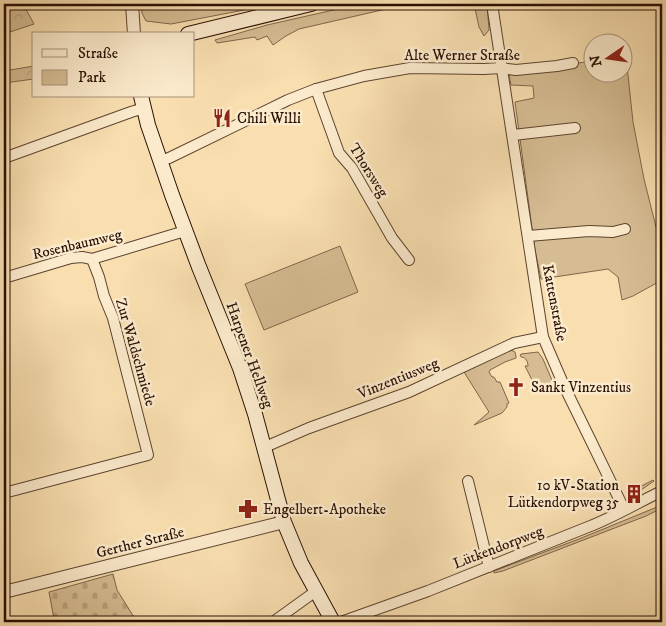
<svg xmlns="http://www.w3.org/2000/svg" width="666" height="626" font-family="'IM FELL DW Pica',serif">
  <style>
    .green { fill: #d6bc93; stroke: #80664c }
    .forest { fill: url(#forest-crowns); stroke: #80664c }
    .cemetery { fill: url(#cemetery-stones); stroke: #80664c }
    .lines { fill: none; stroke-linecap: round; stroke-linejoin: round }
    .minor-casing { stroke: #5d442f; stroke-width: 12 }
    .tertiary-casing { stroke: #5d442f; stroke-width: 14 }
    .secondary-casing { stroke: #291004; stroke-width: 16 }
    .minor { stroke: #fbeacc; stroke-width: 10 }
    .tertiary { stroke: #fbeacc; stroke-width: 12 }
    .secondary { stroke: #fbeacc; stroke-width: 14 }
    .labels { text-anchor: middle; stroke-width: 5; stroke-linejoin: round; paint-order: stroke }
    .street-label { font-size: 15px; fill: #291004; stroke: #fbeacc }
    .poi-label { font-size: 15px; fill: #291004; stroke: #fbeacc; text-anchor: start }
  </style>
  <defs>
    <pattern id="forest-crowns" width="20" height="18" patternUnits="userSpaceOnUse" patternTransform="scale(1.25)"><rect width="20" height="18" fill="#d6bc93"/><path d="M2 6a3 3 0 1 1 6 0M12 15a3 3 0 1 1 6 0" fill="none" stroke="#b8a17d"/></pattern>
    <pattern id="cemetery-stones" width="16" height="16" patternUnits="userSpaceOnUse" patternTransform="scale(1.25)"><rect width="16" height="16" fill="#d6bc93"/><path d="M2 7V4a2 2 0 0 1 4 0v3zM10 15v-3a2 2 0 0 1 4 0v3z" fill="#b8a17d"/></pattern>
  </defs>
  <rect width="100%" height="100%" fill="#f9dfb0"/>
  <filter id="stains"><feTurbulence type="fractalNoise" baseFrequency=".004" numOctaves="4"/><feColorMatrix values="0 0 0 0 .2 0 0 0 0 .09 0 0 0 0 .02 0 0 0 .5 -.17"/></filter>
  <radialGradient id="worn" r=".72"><stop offset=".6" stop-color="#630" stop-opacity="0"/><stop offset="1" stop-color="#630" stop-opacity=".3"/></radialGradient>
  <g class="green">
    <polygon points="141,4 276,4 171,24 146,21 142,13"/>
    <polygon points="360,4 403,4 395,7 299,29 286,36 273,45 267,36 257,40 255,37 217,43 215,40 267,25"/>
    <polygon points="474,4 487,4 489,30 484,36 479,27"/>
    <polygon points="577,61 578,63 593,61 594,72 624,72 624,61 627,66 633,122 644,179 656,227 662,247 662,280 633,296 622,300 618,277 608,269 541,279 535,250 515,102 534,98 533,86 511,85 509,75"/>
    <polygon points="340,246 358,292 264,330 245,284"/>
    <polygon points="509,349 515,352 516,357 516,358 505,362 490,370 489,372 492,377 494,377 497,382 500,382 509,403 507,404 507,407 502,413 474,425 489,412 464,372"/>
    <path d="M 538,352 L 543,359 L 554,385 L 546,387 L 542,386 L 539,390 L 537,390 L 525,366 L 528,366 C 528,362 526,357 521,357 L 520,355 L 521,354 Z"/>
    <polygon points="653,480 654,481 641,490 640,495 631,498 628,493"/>
    <polygon points="662,505 662,508 646,516 503,571 494,573 494,571 579,539"/>
  </g>
  <g class="forest">
    <polygon points="4,4 23,4 34,24 4,34 7,42 4,44"/>
    <polygon points="34,66 34,79 4,83 4,71"/>
  </g>
  <polygon class="cemetery" points="113,574 117,590 137,622 48,622 54,619 49,592"/>
  <g class="lines">
    <g class="minor-casing">
      <g id="minor">
        <polyline points="492,4 543,337 565,388 590,439 624,509"/>
        <polyline points="316,89 339,153 352,168 392,238 409,260"/>
        <polyline points="513,135 575,128"/>
        <polyline points="4,158 131,112 144,108"/>
        <polyline points="160,161 169,158 288,100 316,89 364,76 410,68 484,69 501,68 516,70 557,66 573,63"/>
        <polyline points="528,236 589,231 613,232 625,229"/>
        <polyline points="4,278 71,258 82,257 92,259 185,231"/>
        <polyline points="265,447 309,428 409,392 514,343 543,337"/>
        <polyline points="468,481 489,567"/>
        <polyline points="4,493 148,455 113,318 104,296 99,277 92,259"/>
        <polyline points="273,622 316,591"/>
        <path d="M 341,622 L 428,591 L 588,527 C 614,517 637,503 662,491"/>
      </g>
    </g>
    <g class="tertiary-casing">
      <g id="tertiary">
        <polyline points="132,4 134,34"/>
        <polyline points="4,592 284,522"/>
      </g>
    </g>
    <g class="secondary-casing">
      <g id="secondary">
        <polyline points="188,34 311,4"/>
        <polyline points="141,96 148,125 172,195 199,267 240,368 255,414 284,522 301,563 333,622"/>
      </g>
    </g>
    <use href="#minor" class="minor"/>
    <use href="#tertiary" class="tertiary"/>
    <use href="#secondary" class="secondary"/>
  </g>
  <defs>
    <g id="restaurant-bare" transform="scale(1.5)"><path d="M-5-6h1v4h1v-4h1v4h1v-4h1v5L-1.5 .5V6h-2V.5L-5-1ZM5-6V6H3V1.5H1.5Q1.5-4 5-6Z" fill="#8f2418" stroke="#fbeacc" stroke-width="2.5" paint-order="stroke"/></g>
    <g id="church-bare" transform="scale(1.5)"><path d="M-1.2-6h2.4v3.5h3.3v2.4h-3.3V6h-2.4V-.1h-3.3v-2.4h3.3Z" fill="#8f2418" stroke="#fbeacc" stroke-width="2.5" paint-order="stroke"/></g>
    <g id="building-bare" transform="scale(1.5)"><path d="M-4-6H4V6H1V3H-1V6H-4ZM-2.5-4.3h1.7v1.8h-1.7ZM.8-4.3h1.7v1.8H.8ZM-2.5-1h1.7V.8h-1.7ZM.8-1h1.7V.8H.8Z" fill="#8f2418" stroke="#fbeacc" stroke-width="2.5" paint-order="stroke"/></g>
    <g id="pharmacy-bare" transform="scale(1.5)"><path d="M-2-6h4v4h4v4h-4v4h-4v-4h-4v-4h4Z" fill="#8f2418" stroke="#fbeacc" stroke-width="2.5" paint-order="stroke"/></g>
  </defs>
  <g fill-rule="evenodd">
    <use href="#restaurant-bare" x="222" y="118"/>
    <use href="#church-bare" x="516" y="387"/>
    <use href="#building-bare" x="634" y="494"/>
    <use href="#pharmacy-bare" x="248" y="509"/>
  </g>
  <g class="labels">
    <g class="street-label">
      <text x="462" y="60">Alte Werner Straße</text>
      <text transform="translate(369 170) rotate(58)" y="5">Thorsweg</text>
      <text transform="translate(77 244) rotate(-13)" y="5">Rosenbaumweg</text>
      <text transform="translate(555 303) rotate(79)" y="5">Kattenstraße</text>
      <text transform="translate(136 352) rotate(74)" y="5">Zur Waldschmiede</text>
      <text transform="translate(250 355) rotate(70)" y="5">Harpener Hellweg</text>
      <text transform="translate(398 378) rotate(-22)" y="5">Vinzentiusweg</text>
      <text transform="translate(140 542) rotate(-14)" y="5">Gerther Straße</text>
      <text transform="translate(498 547) rotate(-21)" y="5">Lütkendorpweg</text>
    </g>
    <g class="poi-label">
      <text x="237" y="123">Chili Willi</text>
      <text x="531" y="392">Sankt Vinzentius</text>
      <text x="619" y="490" text-anchor="end">10 kV-Station<tspan x="619" dy="17">Lütkendorpweg 35</tspan></text>
      <text x="263" y="514">Engelbert-Apotheke</text>
    </g>
  </g>
  <rect width="666" height="626" fill="none" stroke="#f9dfb0" stroke-width="20"/>
  <rect x="5" y="5" width="656" height="616" fill="none" stroke="#291004" stroke-width="2.5"/>
  <rect x="10" y="10" width="646" height="606" fill="none" stroke="#291004"/>
  <rect x="32" y="32" width="162" height="65" fill="#fbeacc" stroke="#a7937c"/>
  <rect x="42" y="49" width="25" height="8" fill="#fbeacc" stroke="#a7937c"/>
  <text x="78" y="58" font-size="15" fill="#291004">Straße</text>
  <rect x="42" y="70" width="25" height="15" fill="#d6bc93" stroke="#a7937c"/>
  <text x="78" y="82" font-size="15" fill="#291004">Park</text>
  <g transform="translate(608 58) rotate(257)"><circle r="24" fill="#fbeacc" stroke="#a7937c"/>
  <path d="M0-4L9 19L0 12L-9 19Z" fill="#8f2418"/>
  <text y="-8" font-size="14" font-weight="bold" text-anchor="middle" fill="#291004">N</text>
  </g>
  <rect width="100%" height="100%" filter="url(#stains)"/>
  <rect width="100%" height="100%" fill="url(#worn)"/>
</svg>
